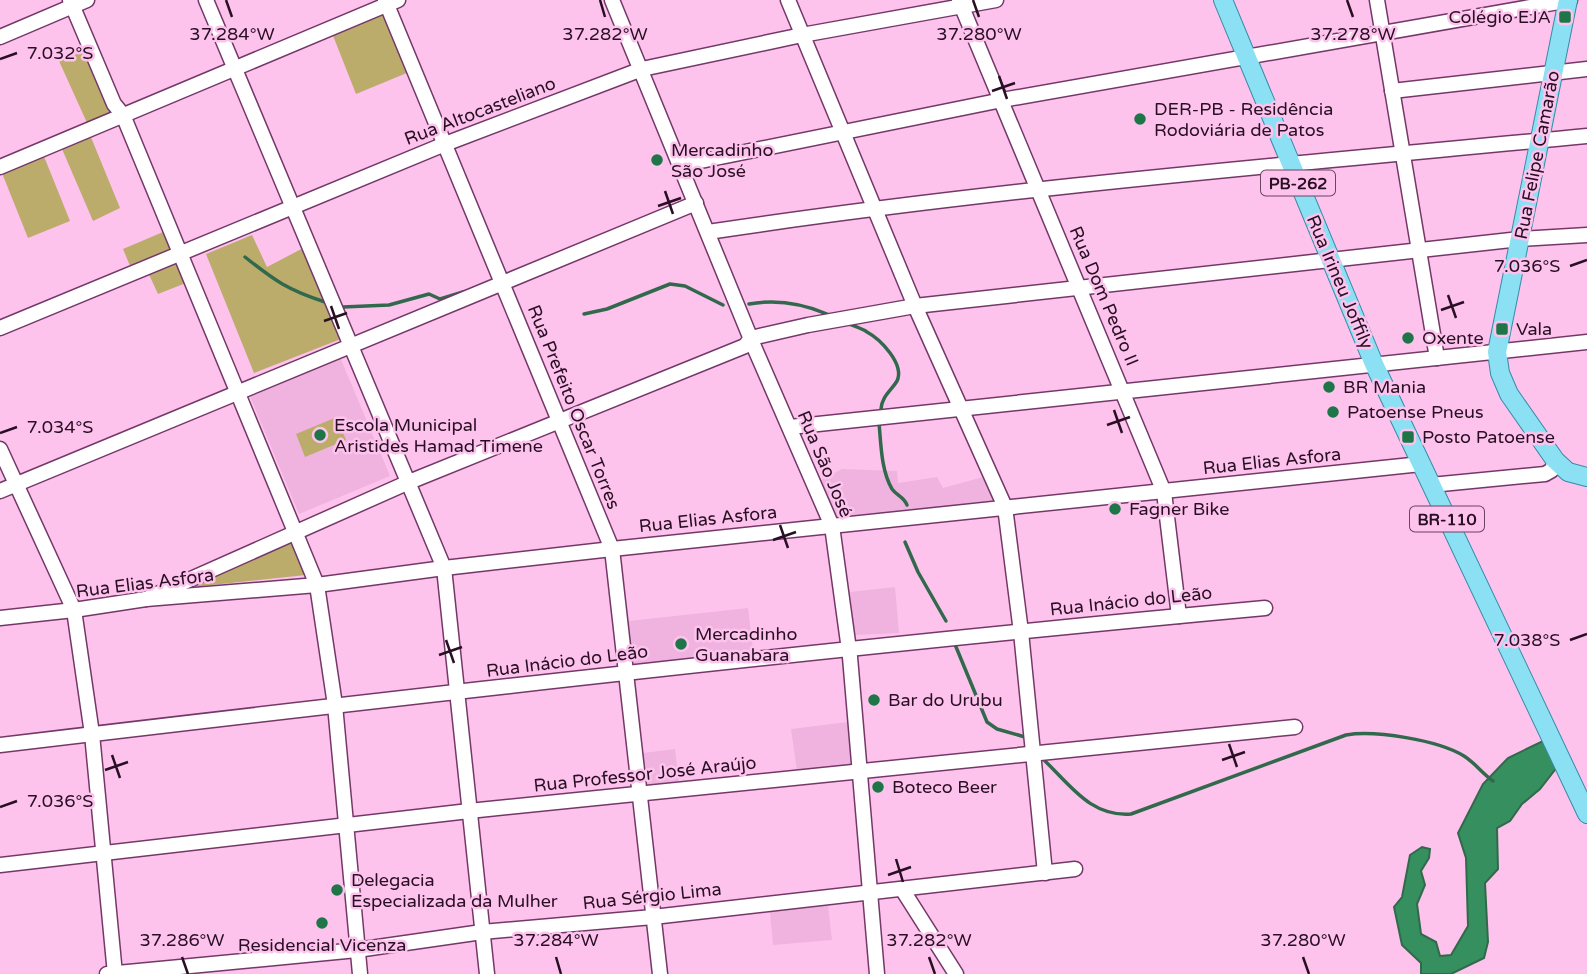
<svg xmlns="http://www.w3.org/2000/svg" width="1587" height="974" font-family="'Varela Round',sans-serif">
  <style>
    .built { fill: #f0b3e0 }
    .green { fill: #bcac6c }
    .water { fill: #368f5e; stroke: #32694c; stroke-width: 2 }
    .lines { fill: none; stroke-linecap: round; stroke-linejoin: round }
    .stream { stroke: #32694c; stroke-width: 3.5 }
    .minor-casing { stroke: #743868; stroke-width: 17 }
    .major-casing { stroke: #378aa5; stroke-width: 20 }
    .minor { stroke: #fff; stroke-width: 14 }
    .major { stroke: #8ce0f3; stroke-width: 18 }
    .ticks { fill: none; stroke: #280f23; stroke-width: 2.5 }
    .poi-dot { fill: #1e7548; stroke: #fdc3ed; stroke-width: 2.5 }
    .labels { text-anchor: middle; stroke-width: 5; stroke-linejoin: round; paint-order: stroke }
    .shield { fill: #fdc3ed; stroke: #684560; stroke-width: 2 }
    .shield-label { font-size: 16px; font-weight: bold; fill: #280f23 }
    .poi-label { font-size: 18px; fill: #280f23; stroke: #fdc3ed; text-anchor: start }
    .street-label { font-size: 18px; fill: #280f23; stroke: #fdc3ed }
    .ticks-label { font-size: 18px; text-anchor: middle; fill: #280f23; stroke: #fdc3ed; stroke-width: 5; stroke-linejoin: round; paint-order: stroke }
  </style>
  <rect width="100%" height="100%" fill="#fdc3ed"/>
  <g class="built">
    <polygon points="340,357 390,476 299,514 249,394"/>
    <polygon points="842,469 897,471 898,483 937,477 943,488 983,477 997,503 835,517 819,481"/>
    <polygon points="895,587 899,633 854,635 850,592"/>
    <polygon points="748,608 754,658 626,671 620,622"/>
    <polygon points="856,721 861,772 798,778 791,729"/>
    <polygon points="675,749 680,790 639,794 635,754"/>
    <polygon points="827,896 832,940 773,945 769,902"/>
  </g>
  <g class="green">
    <polygon points="387,4 414,70 356,94 330,28"/>
    <polygon points="95,47 121,111 88,125 59,61"/>
    <polygon points="88,130 120,208 93,221 59,142"/>
    <polygon points="41,149 70,221 28,238 0,168"/>
    <polygon points="170,229 191,281 158,294 146,268 133,273 123,249"/>
    <polygon points="252,235 267,267 307,246 346,337 254,373 206,254"/>
    <polygon points="337,417 346,440 305,457 296,434"/>
    <polygon points="293,543 306,575 184,588"/>
  </g>
  <polygon class="water" points="1545,740 1558,766 1540,789 1522,804 1510,821 1497,828 1498,869 1485,883 1488,942 1484,958 1451,974 1421,974 1421,963 1402,945 1394,907 1402,897 1410,855 1422,847 1430,849 1429,858 1421,871 1425,885 1417,904 1421,934 1436,942 1440,956 1451,955 1468,926 1466,858 1458,833 1483,784 1508,758"/>
  <g class="lines">
    <g class="stream">
      <path d="M 245,257 C 275,281 288,290 325,302"/>
      <path d="M 749,304 C 777,299 801,303 827,314"/>
      <polyline points="343,307 389,305 429,294 440,299 463,292"/>
      <polyline points="584,314 607,309 670,284 685,286 723,305"/>
      <path d="M 847,323 C 853,326 861,328 867,332 C 880,339 905,364 897,381 C 891,391 882,396 881,409"/>
      <path d="M 879,423 C 881,444 881,470 892,489 C 897,496 904,497 907,505"/>
      <polyline points="905,542 918,572 946,621"/>
      <polyline points="954,642 987,722 997,729 1025,737"/>
      <path d="M 1045,761 C 1071,786 1091,817 1131,814 L 1346,735 C 1375,730 1438,740 1464,756 C 1475,763 1482,773 1493,781"/>
    </g>
    <g class="minor-casing">
      <g id="minor">
        <polyline points="70,0 114,104 123,115 317,585 335,705 360,974"/>
        <polyline points="206,0 444,568 487,974"/>
        <polyline points="385,0 612,549 660,974"/>
        <polyline points="612,0 755,349 832,526 850,657 877,974"/>
        <polyline points="788,0 915,306 1005,507 1021,632 1045,873"/>
        <polyline points="959,0 1164,492 1179,616"/>
        <polyline points="1377,0 1437,358"/>
        <polyline points="0,37 87,0"/>
        <polyline points="1392,91 1587,69"/>
        <polyline points="681,165 1002,100 1570,0"/>
        <polyline points="0,167 398,0"/>
        <path d="M 708,232 C 1000,188 1294,164 1587,136"/>
        <polyline points="0,328 445,144 642,69 802,35 996,0"/>
        <polyline points="790,427 1587,342"/>
        <polyline points="0,449 74,610 92,734 115,974"/>
        <polyline points="1431,485 1545,474 1552,470 1555,460"/>
        <polyline points="0,491 696,203"/>
        <polyline points="146,599 409,482 745,346 751,338 808,325 915,306 1520,239 1587,235"/>
        <polyline points="0,618 74,610 146,599 317,585 444,568 612,549 1421,464"/>
        <path d="M 0,745 C 421,695 842,647 1265,608"/>
        <polyline points="0,865 469,811 1295,727"/>
        <polyline points="902,889 956,974"/>
        <polyline points="107,974 357,950 482,932 653,917 1075,869"/>
      </g>
    </g>
    <g class="major-casing">
      <g id="major">
        <polyline points="1223,0 1374,364 1587,814"/>
        <polyline points="1568,0 1497,352 1500,373 1509,394 1555,460 1568,472 1587,477"/>
      </g>
    </g>
    <use href="#minor" class="minor"/>
    <use href="#major" class="major"/>
  </g>
  <path class="ticks" d="M 226,0 L 232,17M 600,0 L 605,17M 973,0 L 979,17M 1347,0 L 1353,17M 0,59 L 17,53M 999,76 L 1007,99M 992,91 L 1015,83M 665,191 L 673,214M 658,206 L 681,198M 1570,266 L 1587,260M 1448,295 L 1456,318M 331,306 L 339,329M 1441,310 L 1464,302M 324,321 L 347,313M 1114,410 L 1122,433M 1107,425 L 1130,417M 0,433 L 17,427M 780,525 L 788,548M 773,540 L 796,532M 446,640 L 454,663M 1570,640 L 1587,634M 439,655 L 462,647M 1229,744 L 1237,767M 112,755 L 120,778M 1222,760 L 1245,752M 105,770 L 128,762M 0,807 L 17,801M 896,859 L 903,882M 888,875 L 911,867M 182,957 L 188,974M 556,957 L 561,974M 929,957 L 935,974M 1303,957 L 1309,974"/>
  <g class="poi-dot">
    <rect x="1558" y="10" width="14" height="14" rx="3.5"/>
    <circle cx="1140" cy="119" r="7"/>
    <circle cx="657" cy="160" r="7"/>
    <rect x="1495" y="322" width="14" height="14" rx="3.5"/>
    <circle cx="1408" cy="338" r="7"/>
    <circle cx="1329" cy="387" r="7"/>
    <circle cx="1333" cy="412" r="7"/>
    <circle cx="320" cy="435" r="7"/>
    <rect x="1401" y="430" width="14" height="14" rx="3.5"/>
    <circle cx="1115" cy="509" r="7"/>
    <circle cx="681" cy="644" r="7"/>
    <circle cx="874" cy="700" r="7"/>
    <circle cx="878" cy="787" r="7"/>
    <circle cx="337" cy="890" r="7"/>
    <circle cx="322" cy="923" r="7"/>
  </g>
  <g class="labels">
    <g class="shield">
      <rect x="1261" y="170.5" width="74" height="25" rx="5"/>
      <rect x="1410" y="506.5" width="74" height="25" rx="5"/>
    </g>
    <g class="shield-label">
      <text x="1298" y="189">PB-262</text>
      <text x="1447" y="525">BR-110</text>
    </g>
    <g class="poi-label">
      <text x="1551" y="23" text-anchor="end">Colégio EJA</text>
      <text x="1154" y="115">DER-PB - Residência<tspan x="1154" dy="21">Rodoviária de Patos</tspan></text>
      <text x="671" y="156">Mercadinho<tspan x="671" dy="21">São José</tspan></text>
      <text x="1516" y="335">Vala</text>
      <text x="1422" y="344">Oxente</text>
      <text x="1343" y="393">BR Mania</text>
      <text x="1347" y="418">Patoense Pneus</text>
      <text x="334" y="431">Escola Municipal<tspan x="334" dy="21">Aristides Hamad Timene</tspan></text>
      <text x="1422" y="443">Posto Patoense</text>
      <text x="1129" y="515">Fagner Bike</text>
      <text x="695" y="640">Mercadinho<tspan x="695" dy="21">Guanabara</tspan></text>
      <text x="888" y="706">Bar do Urubu</text>
      <text x="892" y="793">Boteco Beer</text>
      <text x="351" y="886">Delegacia<tspan x="351" dy="21">Especializada da Mulher</tspan></text>
      <text x="322" y="951" text-anchor="middle">Residencial Vicenza</text>
    </g>
    <g class="street-label">
      <text transform="translate(480 111) rotate(-21)" y="6">Rua Altocasteliano</text>
      <text transform="translate(1537 155) rotate(-79)" y="6">Rua Felipe Camarão</text>
      <text transform="translate(1340 282) rotate(67)" y="6">Rua Irineu Joffily</text>
      <text transform="translate(1104 296) rotate(67)" y="6">Rua Dom Pedro II</text>
      <text transform="translate(574 407) rotate(68)" y="6">Rua Prefeito Oscar Torres</text>
      <text transform="translate(1272 461) rotate(-6)" y="6">Rua Elias Asfora</text>
      <text transform="translate(825 464) rotate(67)" y="6">Rua São José</text>
      <text transform="translate(708 519) rotate(-6)" y="6">Rua Elias Asfora</text>
      <text transform="translate(145 583) rotate(-7)" y="6">Rua Elias Asfora</text>
      <text transform="translate(1131 601) rotate(-6)" y="6">Rua Inácio do Leão</text>
      <text transform="translate(567 661) rotate(-7)" y="6">Rua Inácio do Leão</text>
      <text transform="translate(645 774) rotate(-6)" y="6">Rua Professor José Araújo</text>
      <text transform="translate(652 896) rotate(-6)" y="6">Rua Sérgio Lima</text>
    </g>
  </g>
  <g class="ticks-label">
    <text x="1353" y="40">37.278°W</text>
    <text x="232" y="40">37.284°W</text>
    <text x="605" y="40">37.282°W</text>
    <text x="979" y="40">37.280°W</text>
    <text x="60" y="59">7.032°S</text>
    <text x="1527" y="272">7.036°S</text>
    <text x="60" y="433">7.034°S</text>
    <text x="1527" y="646">7.038°S</text>
    <text x="60" y="807">7.036°S</text>
    <text x="182" y="946">37.286°W</text>
    <text x="556" y="946">37.284°W</text>
    <text x="929" y="946">37.282°W</text>
    <text x="1303" y="946">37.280°W</text>
  </g>
</svg>
